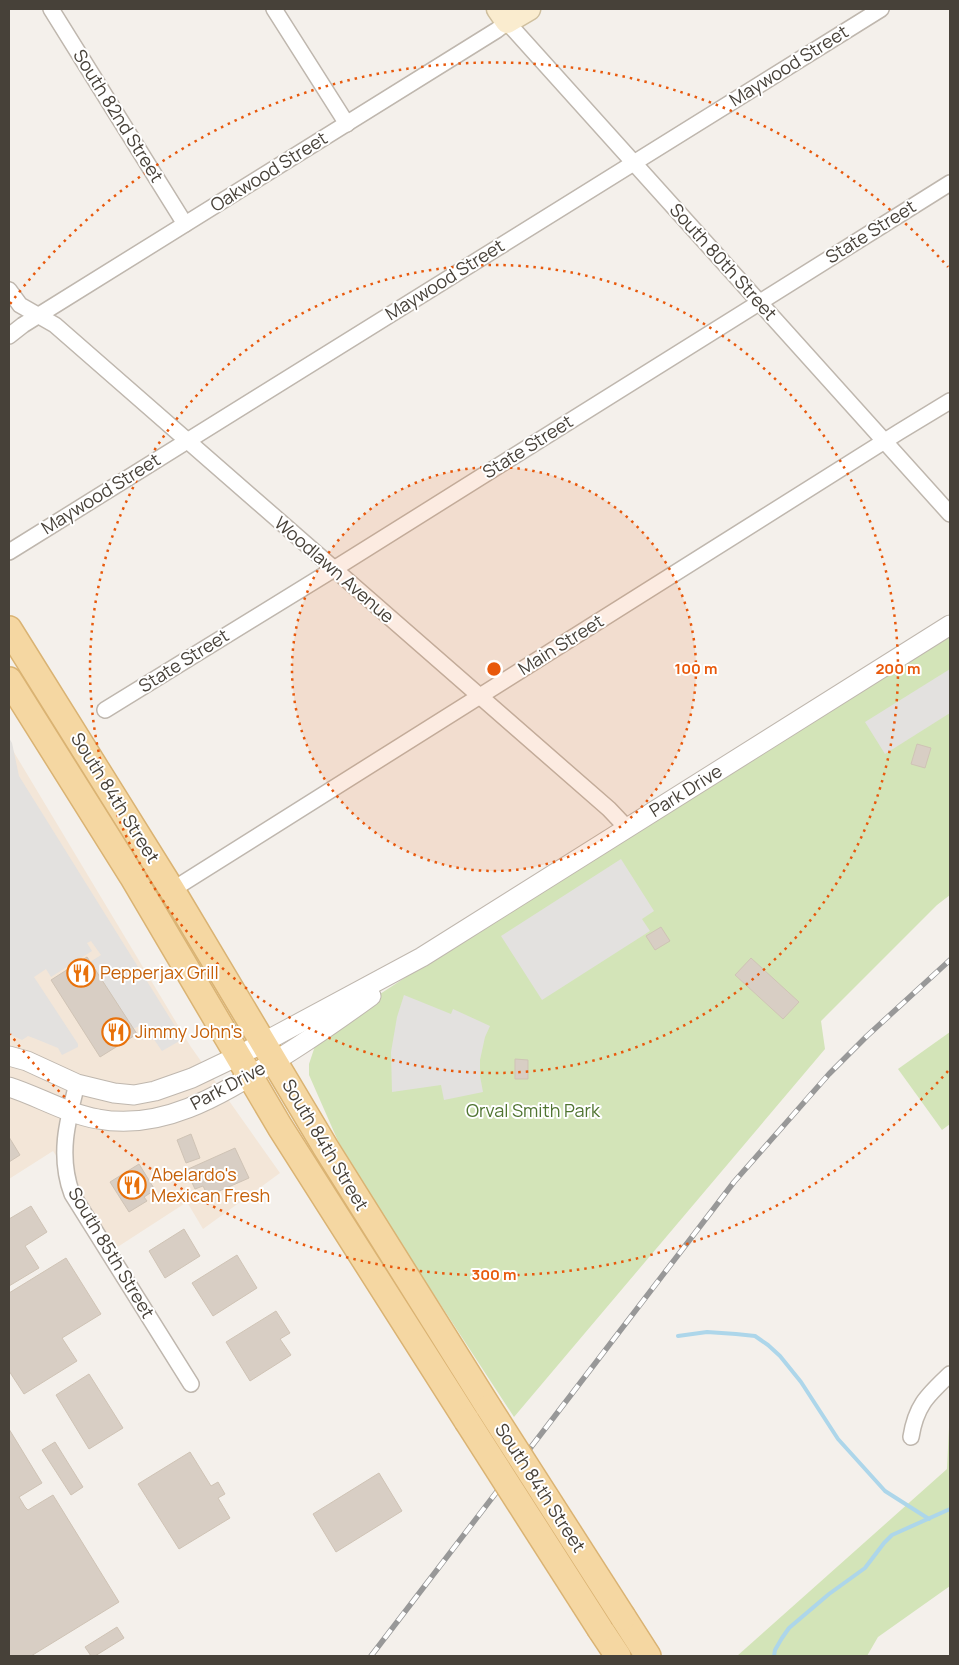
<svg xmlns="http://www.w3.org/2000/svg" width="959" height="1665" font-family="Manrope,sans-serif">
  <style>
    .commercial { fill: #f3e6d8 }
    .green { fill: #d3e4b8 }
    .parking { fill: #e3e1df }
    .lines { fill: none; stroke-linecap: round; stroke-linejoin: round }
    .stream { stroke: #add6ea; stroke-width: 4 }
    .building { fill: #d8cec4; stroke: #cfc3b5 }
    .minor-casing { stroke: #bfb7ae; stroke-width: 18 }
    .tertiary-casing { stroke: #bfb7ae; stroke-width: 21 }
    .secondary-casing { stroke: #cfbf9e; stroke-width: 25 }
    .primary-casing { stroke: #dab373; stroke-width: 28 }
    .minor { stroke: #fff; stroke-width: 15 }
    .tertiary { stroke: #fff; stroke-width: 19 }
    .secondary { stroke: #faeccf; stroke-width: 22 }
    .primary { stroke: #f5d7a2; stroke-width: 25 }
    .rail-casing { stroke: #989898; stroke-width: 5.5 }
    .rail { stroke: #fff; stroke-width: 4; stroke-dasharray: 11; stroke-linecap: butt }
    .primary-bridge-casing { stroke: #dab373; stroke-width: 28; stroke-linecap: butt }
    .primary-bridge { stroke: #f5d7a2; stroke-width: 25 }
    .ring { fill: none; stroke: #e8590c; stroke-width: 2.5; stroke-dasharray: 2.5 5 }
    .labels { text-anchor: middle; stroke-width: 4; stroke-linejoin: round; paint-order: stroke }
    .street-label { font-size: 18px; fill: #474139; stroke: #fff }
    .food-label { font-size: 18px; fill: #c56008; stroke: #fff; text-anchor: start }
    .park-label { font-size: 18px; fill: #507431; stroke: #fff }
    .centre { fill: #e8590c; stroke: #fff; stroke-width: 2.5 }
    .ring-label { font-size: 15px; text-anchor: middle; font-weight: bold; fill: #e8590c; stroke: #fff; stroke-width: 4; stroke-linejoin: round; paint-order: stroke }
  </style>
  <rect width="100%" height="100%" fill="#f4f0eb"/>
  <polygon class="commercial" points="9,744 191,1047 280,1173 203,1229 187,1202 116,1248 53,1151 9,1179"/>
  <g class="green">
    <polygon points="950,632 950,895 937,905 821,1021 825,1049 514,1417 386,1221 338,1141 309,1075 309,1064 318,1037 354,1011 455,945"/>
    <polygon points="950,1032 950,1124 942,1130 898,1069"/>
    <polygon points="950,1407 950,1586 878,1637 867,1656 737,1656 947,1469"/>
  </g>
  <g class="parking">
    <polygon points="950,669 950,713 885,754 865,722"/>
    <polygon points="9,738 12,743 19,776 183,1039 162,1051 144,1025 143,1024 133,1029 90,962 101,955 91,941 87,943 92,951 51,977 46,969 34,977 78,1044 78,1047 62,1055 58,1048 36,1039 28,1036 22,1040 9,1034"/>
    <polygon points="621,859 654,911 642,919 650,931 542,1000 501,936"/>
    <polygon points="404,995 451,1014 453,1009 490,1026 485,1037 480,1060 480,1076 483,1092 444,1100 441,1085 392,1092 391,1052 397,1017"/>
  </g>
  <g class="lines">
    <g class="stream">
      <polyline points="678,1336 707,1332 736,1334 755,1336 768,1345 780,1356 801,1382 838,1439 885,1491 929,1519"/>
      <polyline points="774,1656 775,1650 782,1638 789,1628 829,1594 865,1568 884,1543 892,1535 950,1509"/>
    </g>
  </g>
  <g class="building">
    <polygon points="917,744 931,748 925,768 911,764"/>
    <polygon points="661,927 670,941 655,950 646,936"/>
    <polygon points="87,957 137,1034 100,1057 51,980"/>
    <polygon points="751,958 799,1002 783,1019 735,975"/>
    <polygon points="515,1059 528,1060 528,1079 515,1079"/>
    <polygon points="191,1134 200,1158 186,1163 177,1140"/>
    <polygon points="9,1137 20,1155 9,1162"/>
    <polygon points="235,1148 249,1178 208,1196 203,1186 195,1189 186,1170"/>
    <polygon points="139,1164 155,1190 144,1197 147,1201 129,1212 110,1182"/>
    <polygon points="31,1206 47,1232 25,1246 39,1268 9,1286 9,1219"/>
    <polygon points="184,1229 200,1256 165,1278 149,1251"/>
    <polygon points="237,1255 257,1288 213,1316 192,1283"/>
    <polygon points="66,1258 101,1314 62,1338 77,1361 24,1394 9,1371 9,1293"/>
    <polygon points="276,1311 290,1333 280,1339 291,1355 250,1381 226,1342"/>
    <polygon points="89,1374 123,1428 89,1449 56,1395"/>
    <polygon points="9,1429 42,1483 19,1497 25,1507 28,1510 53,1495 119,1602 31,1656 9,1656"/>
    <polygon points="55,1442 83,1487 71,1495 42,1450"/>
    <polygon points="190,1452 211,1486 218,1482 225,1494 218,1498 230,1518 179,1549 138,1484"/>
    <polygon points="379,1473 402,1511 336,1552 313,1514"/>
    <polygon points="117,1627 124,1638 95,1656 91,1656 85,1647"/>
  </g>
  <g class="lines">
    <g class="minor-casing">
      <g id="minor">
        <polyline points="51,9 185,224"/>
        <polyline points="274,9 347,124"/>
        <polyline points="9,290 20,305 55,325 609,809 627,828"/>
        <polyline points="9,336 23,325 497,30 507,22 950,514"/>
        <polyline points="9,552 881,9"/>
        <polyline points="105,710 334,569 950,183"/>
        <polyline points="172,890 899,432 950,401"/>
        <path d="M 77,1084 C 67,1122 58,1156 72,1194 L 191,1384"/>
        <path d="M 911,1437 C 916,1405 928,1395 950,1374"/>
      </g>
    </g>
    <g class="tertiary-casing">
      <g id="tertiary">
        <polyline points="9,1056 27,1061 77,1084 114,1093 134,1095 155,1091 192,1078 238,1056 422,957 950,625"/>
        <path d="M 9,1087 C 38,1096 67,1114 98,1119 C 161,1131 219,1096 270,1064 C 305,1043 338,1020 371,996"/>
      </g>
    </g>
    <g class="secondary-casing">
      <polyline id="secondary" points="498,9 507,22 529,9"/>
    </g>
    <g class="primary-casing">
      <g id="primary">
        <polyline points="9,629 172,890 326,1148 489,1408"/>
        <polyline points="9,680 132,876 280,1127 467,1421"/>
        <polyline points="623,1617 648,1656"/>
        <polyline points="600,1629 618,1656"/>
      </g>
    </g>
    <use href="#minor" class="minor"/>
    <use href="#tertiary" class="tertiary"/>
    <use href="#secondary" class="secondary"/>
    <use href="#primary" class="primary"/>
    <g class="rail-casing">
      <polyline id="rail" points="371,1656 734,1182 829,1074 867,1036 950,960"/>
    </g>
    <use href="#rail" class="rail"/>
    <g class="primary-bridge-casing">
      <g id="primary-bridge">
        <polyline points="489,1408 623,1617"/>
        <polyline points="467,1421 600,1629"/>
      </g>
    </g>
    <use href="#primary-bridge" class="primary-bridge"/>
  </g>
  <circle cx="494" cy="669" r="202" fill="#e8590c" fill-opacity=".12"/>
  <g class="ring">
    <circle cx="494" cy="669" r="202"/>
    <circle cx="494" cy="669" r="404"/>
    <path d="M948 1071A606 606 0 0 1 10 1034M10 304A606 606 0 0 1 948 267"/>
  </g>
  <defs>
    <g id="restaurant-ring" transform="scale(1.4375)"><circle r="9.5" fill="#fff" stroke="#e8710a" stroke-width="1.5"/><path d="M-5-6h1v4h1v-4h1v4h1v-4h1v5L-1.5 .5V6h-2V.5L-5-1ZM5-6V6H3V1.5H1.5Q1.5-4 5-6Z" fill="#e8710a"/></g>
  </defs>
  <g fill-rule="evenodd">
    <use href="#restaurant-ring" x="81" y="973"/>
    <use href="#restaurant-ring" x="116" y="1032"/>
    <use href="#restaurant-ring" x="132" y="1185"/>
  </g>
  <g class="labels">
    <g class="street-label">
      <text transform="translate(789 66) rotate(-32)" y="6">Maywood Street</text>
      <text transform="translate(118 116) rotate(58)" y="6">South 82nd Street</text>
      <text transform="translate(269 172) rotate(-32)" y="6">Oakwood Street</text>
      <text transform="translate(871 232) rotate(-32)" y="6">State Street</text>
      <text transform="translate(723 262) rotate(48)" y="6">South 80th Street</text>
      <text transform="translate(445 280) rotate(-32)" y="6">Maywood Street</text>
      <text transform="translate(528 447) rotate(-32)" y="6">State Street</text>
      <text transform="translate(101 494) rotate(-32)" y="6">Maywood Street</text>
      <text transform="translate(334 570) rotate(41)" y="6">Woodlawn Avenue</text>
      <text transform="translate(561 645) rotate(-32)" y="6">Main Street</text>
      <text transform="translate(184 661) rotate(-32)" y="6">State Street</text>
      <text transform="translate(686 791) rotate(-32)" y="6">Park Drive</text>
      <text transform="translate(115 798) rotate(58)" y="6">South 84th Street</text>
      <text transform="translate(228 1086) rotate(-28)" y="6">Park Drive</text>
      <text transform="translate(325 1145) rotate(59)" y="6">South 84th Street</text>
      <text transform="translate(111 1253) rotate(59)" y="6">South 85th Street</text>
      <text transform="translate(540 1488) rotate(57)" y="6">South 84th Street</text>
    </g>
    <g class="food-label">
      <text x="100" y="979">Pepperjax Grill</text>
      <text x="135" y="1038">Jimmy John's</text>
      <text x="151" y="1181">Abelardo's<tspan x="151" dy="21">Mexican Fresh</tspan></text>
    </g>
    <g class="park-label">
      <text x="533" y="1117">Orval Smith Park</text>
    </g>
  </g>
  <circle cx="494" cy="669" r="8" class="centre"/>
  <g class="ring-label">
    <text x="696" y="674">100 m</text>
    <text x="898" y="674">200 m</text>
    <text x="494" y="1280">300 m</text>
  </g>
  <rect width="959" height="1665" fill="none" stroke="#474139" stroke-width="20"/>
</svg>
